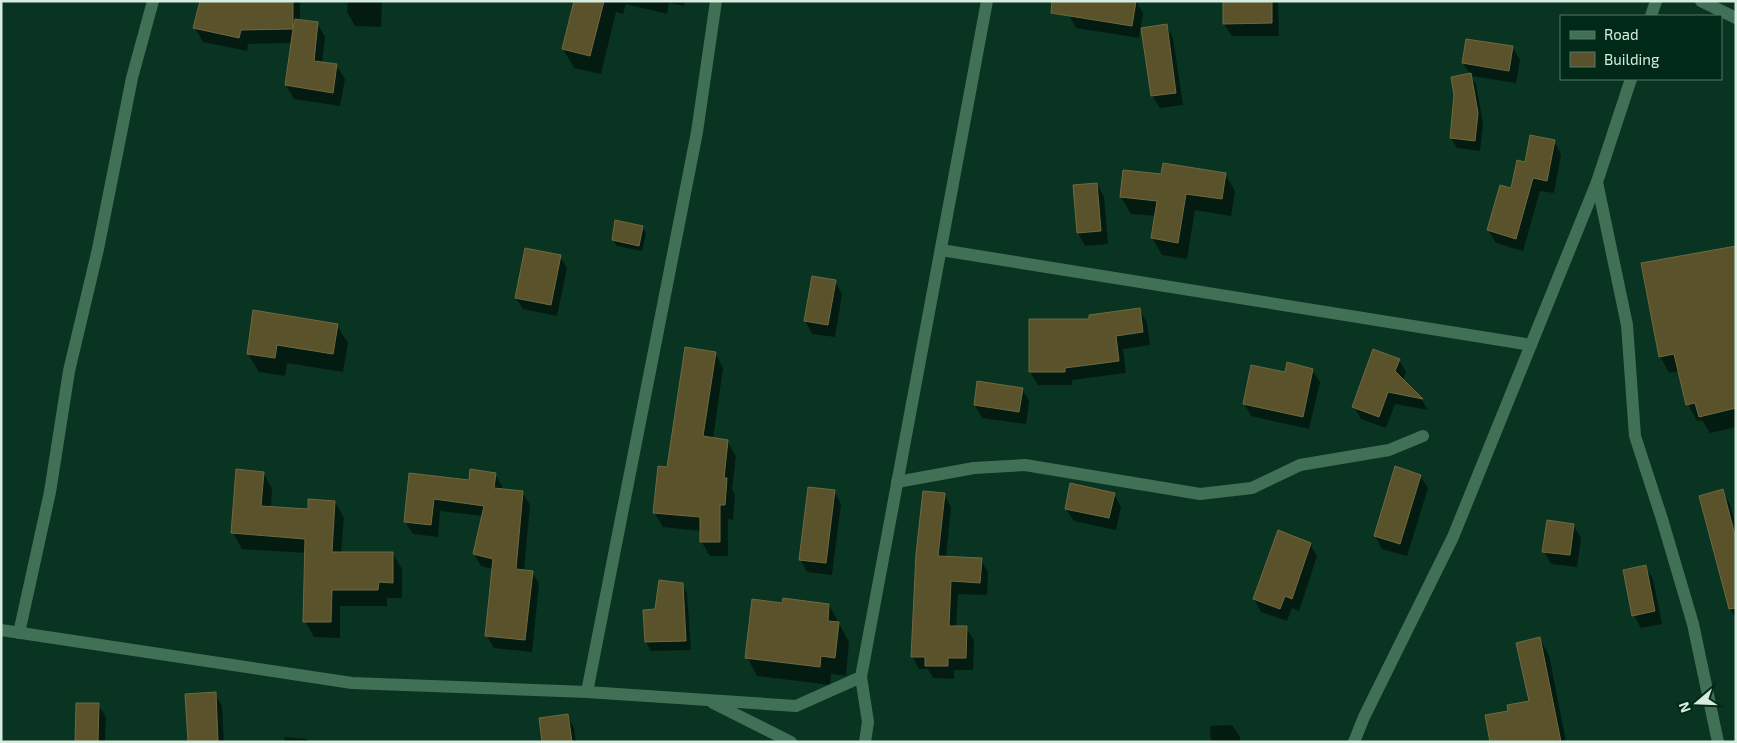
<svg xmlns="http://www.w3.org/2000/svg" width="1737" height="743" font-family="'Exo 2',sans-serif">
  <style>
    .shadow { fill: #0007 }
    .building { fill: #5a522a; stroke: #706940 }
    .lines { fill: none; stroke-linecap: round; stroke-linejoin: round }
    .minor { stroke: #407157; stroke-width: 12 }
  </style>
  <rect width="100%" height="100%" fill="#093421"/>
  <g class="shadow">
    <polygon points="200,1 300,1 300,21 317,23 325,37 322,63 336,65 345,79 340,106 294,99 286,85 292,43 248,44 247,51 203,42 195,28"/>
    <polygon points="348,1 382,1 381,27 355,26 347,12"/>
    <polygon points="575,1 685,1 684,6 669,3 667,14 626,4 623,14 616,12 601,74 574,68 563,49"/>
    <polygon points="1071,1 1136,1 1143,13 1139,38 1076,28 1069,15"/>
    <polygon points="1224,1 1278,1 1279,36 1232,36 1224,24"/>
    <polygon points="1166,26 1173,38 1183,105 1160,108 1152,95"/>
    <polygon points="1512,47 1520,60 1516,83 1471,76 1476,84 1483,124 1480,151 1457,148 1451,138 1470,74 1463,63"/>
    <polygon points="1554,141 1561,154 1554,193 1540,191 1523,251 1496,243 1488,230 1526,164"/>
    <polygon points="1225,174 1235,191 1231,216 1195,210 1187,259 1162,255 1152,238 1156,216 1131,214 1121,197 1162,175"/>
    <polygon points="1097,184 1104,197 1108,244 1085,246 1078,233 1074,186"/>
    <polygon points="642,227 646,233 642,251 617,246 613,240"/>
    <polygon points="1736,247 1736,427 1710,433 1702,420 1697,421 1688,404 1680,371 1669,373 1660,356"/>
    <polygon points="560,256 567,268 557,316 523,309 516,298"/>
    <polygon points="835,281 842,294 835,337 812,334 805,321"/>
    <polygon points="1139,310 1147,322 1150,345 1123,349 1126,373 1072,380 1072,385 1038,385 1030,372 1091,321"/>
    <polygon points="337,325 348,343 343,372 287,363 285,376 259,372 248,354"/>
    <polygon points="715,353 723,368 713,439 727,441 736,456 732,489 735,494 733,520 728,519 728,556 710,556 701,541 701,531 663,527 654,512 668,469"/>
    <polygon points="1399,360 1406,372 1403,380 1422,400 1428,410 1395,404 1386,428 1361,419 1354,407"/>
    <polygon points="1312,370 1320,382 1309,429 1251,416 1244,403 1286,374"/>
    <polygon points="1022,389 1029,401 1026,424 982,418 975,405"/>
    <polygon points="263,473 272,488 271,508 309,510 335,502 344,518 341,553 393,554 402,569 402,598 387,598 387,606 340,606 340,638 314,637 305,621 306,553 242,549 233,533"/>
    <polygon points="410,474 470,481 495,474 502,486 502,490 522,492 530,505 524,571 532,572 539,584 532,652 494,648 486,635 493,569 481,566 474,554 483,516 440,511 438,537 413,534 405,521"/>
    <polygon points="1420,476 1428,488 1407,556 1382,549 1375,536"/>
    <polygon points="834,491 841,504 832,575 807,572 800,559"/>
    <polygon points="1722,491 1730,504 1736,527 1735,617 1727,604 1701,497"/>
    <polygon points="944,494 951,507 946,557 981,560 988,572 987,595 958,594 956,628 966,628 974,640 973,670 954,670 954,679 933,678 928,669 919,669 912,656"/>
    <polygon points="1114,494 1121,507 1116,530 1074,521 1066,509"/>
    <polygon points="1574,526 1581,538 1577,567 1551,564 1544,551"/>
    <polygon points="1310,544 1317,556 1299,611 1292,608 1287,621 1261,612 1254,599"/>
    <polygon points="1645,567 1653,579 1662,624 1641,628 1634,615"/>
    <polygon points="682,584 687,594 691,650 651,651 646,642 656,611"/>
    <polygon points="784,604 829,605 849,642 846,676 831,674 830,685 757,676 747,657"/>
    <polygon points="1540,639 1549,655 1566,742 1491,742 1510,712 1531,702"/>
    <polygon points="215,694 222,706 224,742 189,742"/>
    <polygon points="98,705 106,717 105,742 77,742"/>
    <polygon points="567,716 574,728 576,742 544,742"/>
    <polygon points="1232,725 1240,737 1240,742 1211,742 1210,726"/>
    <polygon points="285,737 307,739 308,742 284,742"/>
  </g>
  <g class="building">
    <polygon points="200,1 293,1 293,28 295,19 318,22 314,61 337,64 333,93 285,85 293,29 241,30 239,38 193,28"/>
    <polygon points="574,1 604,1 590,56 562,49"/>
    <polygon points="1052,1 1136,1 1132,26 1051,13"/>
    <polygon points="1223,1 1272,1 1272,23 1223,24"/>
    <polygon points="1167,24 1176,93 1151,96 1141,28"/>
    <polygon points="1466,39 1513,46 1509,71 1462,63"/>
    <polygon points="1471,73 1478,113 1475,141 1450,138 1454,95 1451,77"/>
    <polygon points="1530,135 1555,140 1547,181 1533,178 1516,239 1487,230 1500,185 1511,188 1517,160 1525,162"/>
    <polygon points="1163,163 1226,173 1222,199 1186,194 1178,243 1151,238 1157,201 1120,197 1123,170 1161,174"/>
    <polygon points="1097,183 1101,231 1077,233 1073,185"/>
    <polygon points="615,220 643,226 639,246 612,240"/>
    <polygon points="1736,246 1736,408 1699,417 1695,403 1686,405 1674,354 1659,357 1641,263"/>
    <polygon points="525,248 561,255 551,305 515,298"/>
    <polygon points="812,276 836,280 828,325 804,321"/>
    <polygon points="1140,308 1143,332 1116,336 1119,361 1065,368 1065,372 1029,372 1029,319 1089,319 1089,315"/>
    <polygon points="253,310 338,324 333,354 277,345 275,358 247,354"/>
    <polygon points="685,347 716,352 703,436 728,440 724,478 727,478 725,505 720,505 720,542 700,542 700,517 653,513 658,466 667,467"/>
    <polygon points="1373,349 1400,359 1395,371 1423,399 1388,392 1379,417 1352,407"/>
    <polygon points="1287,362 1313,369 1303,417 1243,404 1251,365 1285,372"/>
    <polygon points="977,381 1023,388 1019,412 974,405"/>
    <polygon points="1395,466 1421,475 1400,544 1374,536"/>
    <polygon points="236,469 264,472 261,506 308,509 308,499 335,501 332,552 393,552 393,583 379,582 378,590 332,590 331,622 303,622 305,539 231,533"/>
    <polygon points="470,469 496,473 494,488 523,491 516,569 533,571 525,640 485,636 493,559 473,554 484,506 434,499 431,525 404,522 409,473 469,480"/>
    <polygon points="1070,483 1115,493 1109,518 1065,509"/>
    <polygon points="808,487 835,490 826,563 799,560"/>
    <polygon points="1723,489 1736,539 1736,608 1729,609 1699,496"/>
    <polygon points="923,491 945,493 938,556 982,558 980,583 951,581 949,626 967,626 966,658 948,658 948,666 925,666 925,657 911,657 916,554"/>
    <polygon points="1547,520 1574,524 1570,555 1542,552"/>
    <polygon points="1278,530 1311,543 1292,599 1285,596 1280,609 1253,599"/>
    <polygon points="1646,565 1655,611 1632,616 1623,570"/>
    <polygon points="659,580 683,583 686,641 645,642 643,610 655,609"/>
    <polygon points="783,598 829,604 828,621 839,622 835,658 821,656 820,667 745,658 752,599 782,603"/>
    <polygon points="1540,637 1561,742 1490,742 1485,715 1508,711 1507,705 1529,701 1516,643"/>
    <polygon points="216,692 218,742 188,742 185,694"/>
    <polygon points="76,703 99,703 98,742 75,742"/>
    <polygon points="568,714 572,742 542,742 539,718"/>
  </g>
  <g class="lines">
    <g class="minor">
      <polyline points="1701,1 1736,18"/>
      <polyline points="1651,16 1656,1"/>
      <polyline points="1597,182 1627,325 1635,436 1662,519 1693,624 1718,742"/>
      <polyline points="941,250 1531,345"/>
      <polyline points="897,482 974,468 1025,465 1200,494 1252,488 1300,465 1389,450 1423,436"/>
      <polyline points="1,630 352,683 587,692 796,706 861,677 987,1"/>
      <polyline points="19,633 50,492 69,371 98,249 132,78 153,1"/>
      <polyline points="861,677 868,722 865,742"/>
      <polyline points="587,692 697,132 716,1"/>
      <polyline points="713,703 791,742"/>
      <polyline points="1354,742 1364,717 1453,537 1597,182 1631,79"/>
    </g>
  </g>
  <rect width="1737" height="743" fill="none" stroke="#d6ecdf" stroke-width="5"/>
  <rect x="1560" y="15" width="162" height="65" fill="#002a17" stroke="#567867"/>
  <rect x="1570" y="31" width="25" height="8" fill="#407157" stroke="#567867"/>
  <text x="1604" y="40" font-size="15" fill="#d6ecdf">Road</text>
  <rect x="1570" y="52" width="25" height="15" fill="#5a522a" stroke="#567867"/>
  <text x="1604" y="65" font-size="15" fill="#d6ecdf">Building</text>
  <g transform="translate(1697 703) rotate(251)" stroke="#002a17" stroke-width="4" paint-order="stroke">
  <path d="M0-4L9 19L0 12L-9 19Z" fill="#d6ecdf"/>
  <text y="-8" font-size="14" font-weight="bold" text-anchor="middle" fill="#d6ecdf">N</text>
  </g>
</svg>
